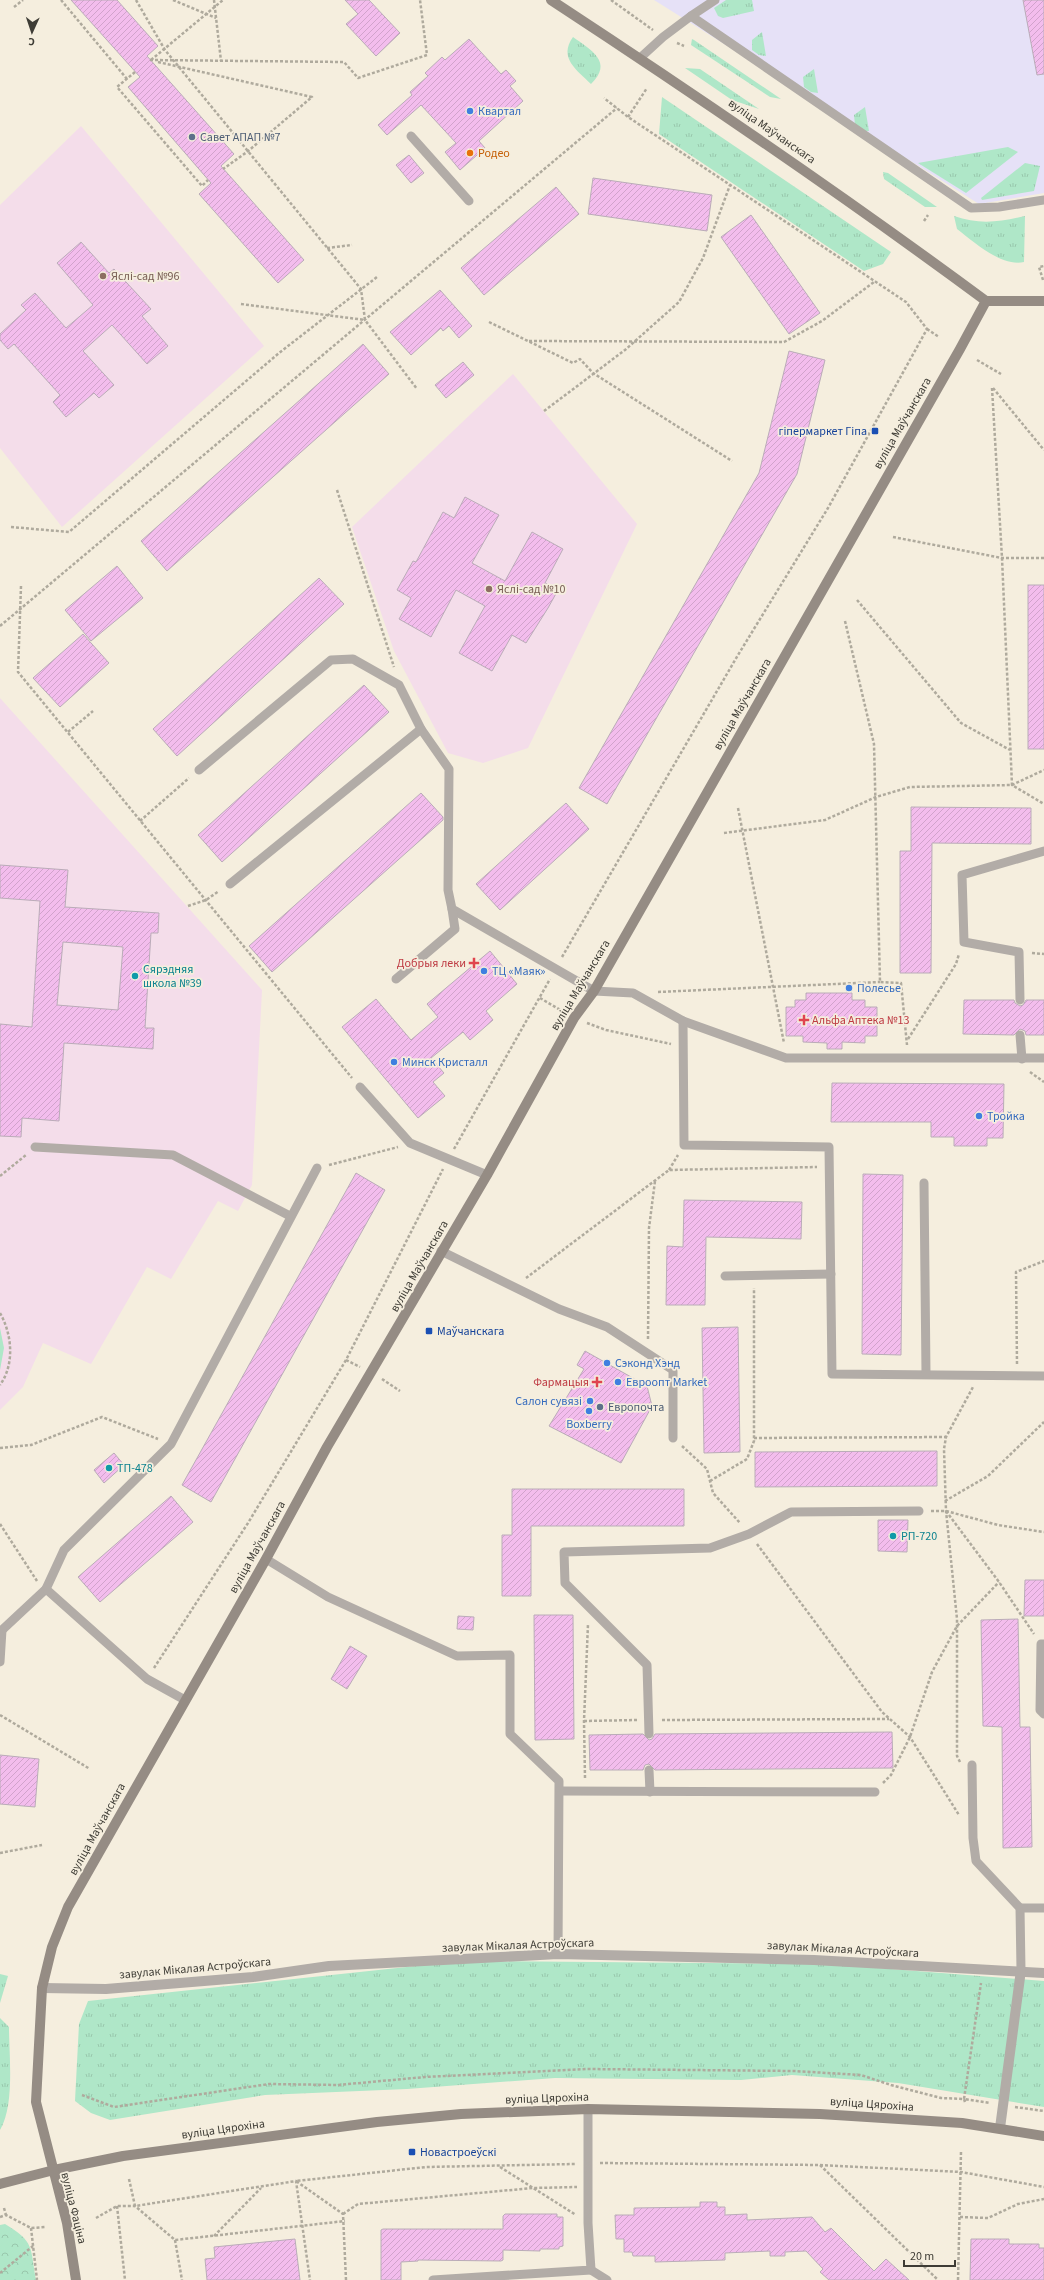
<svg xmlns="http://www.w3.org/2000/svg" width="1044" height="2280" font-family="'Source Sans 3',sans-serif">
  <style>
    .commercial { fill: #e6e1f7 }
    .education { fill: #f4ddea }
    .grass { fill: url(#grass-tufts) }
    .park { fill: url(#park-crowns) }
    .pitch { fill: #afe7c8 }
    .building { fill: url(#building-hatch); stroke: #baacb8; fill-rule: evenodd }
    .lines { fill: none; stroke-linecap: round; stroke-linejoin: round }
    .path { stroke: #afaa9d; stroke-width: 2.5; stroke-dasharray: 3 2; stroke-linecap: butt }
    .lane { stroke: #b2aca7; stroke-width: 9 }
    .street { stroke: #b2aca7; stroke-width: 10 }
    .secondary { stroke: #958c84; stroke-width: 10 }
    .shop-dot { fill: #3f7fe0; stroke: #f5eede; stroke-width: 1.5 }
    .service-dot { fill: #5c6f8a; stroke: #f5eede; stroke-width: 1.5 }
    .food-dot { fill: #e8710a; stroke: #f5eede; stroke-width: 1.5 }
    .education-dot { fill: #8d6e63; stroke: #f5eede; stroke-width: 1.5 }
    .transit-dot { fill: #1a4fb4; stroke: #f5eede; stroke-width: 1.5 }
    .health-dot { fill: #e0444e; stroke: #f5eede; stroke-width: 1.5 }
    .culture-dot { fill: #0f9aa8; stroke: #f5eede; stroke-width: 1.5 }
    .labels { text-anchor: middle; stroke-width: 3.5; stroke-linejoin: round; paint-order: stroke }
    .shop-label { font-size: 12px; fill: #366cbe; stroke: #f5eede; text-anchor: start }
    .street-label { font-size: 12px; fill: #3e3c35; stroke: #f5eede }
    .service-label { font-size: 12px; fill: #4e5e75; stroke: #f5eede; text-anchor: start }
    .food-label { font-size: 12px; fill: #c56008; stroke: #f5eede; text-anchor: start }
    .education-label { font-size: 12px; fill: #785e54; stroke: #f5eede; text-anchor: start }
    .transit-label { font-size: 12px; fill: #164399; stroke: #f5eede; text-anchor: start }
    .health-label { font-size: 12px; fill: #be3a42; stroke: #f5eede; text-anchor: end }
    .culture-label { font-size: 12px; fill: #0d838f; stroke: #f5eede; text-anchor: start }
  </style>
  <defs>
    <pattern id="grass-tufts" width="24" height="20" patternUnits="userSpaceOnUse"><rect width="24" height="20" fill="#afe7c8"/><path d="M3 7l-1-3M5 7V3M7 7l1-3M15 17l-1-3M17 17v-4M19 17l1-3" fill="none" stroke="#98c7ac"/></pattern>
    <pattern id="park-crowns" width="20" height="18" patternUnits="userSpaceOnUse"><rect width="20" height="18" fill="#afe7c8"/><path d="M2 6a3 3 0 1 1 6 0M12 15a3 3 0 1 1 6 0" fill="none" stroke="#98c7ac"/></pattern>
    <pattern id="building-hatch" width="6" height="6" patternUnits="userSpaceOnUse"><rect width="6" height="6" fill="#f3bded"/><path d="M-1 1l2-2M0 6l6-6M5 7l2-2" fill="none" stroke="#d1a3cc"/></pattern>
  </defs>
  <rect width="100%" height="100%" fill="#f5eede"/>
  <polygon class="commercial" points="654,0 1044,0 1044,193 979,204"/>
  <g class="education">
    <polygon points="81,126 264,346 62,527 0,448 0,205"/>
    <polygon points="513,374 637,524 528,748 483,763 448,753 394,651 352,527"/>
    <polygon points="0,698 262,990 252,1185 238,1211 218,1201 171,1279 147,1267 91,1364 43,1343 23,1387 0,1410"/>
  </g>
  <g class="grass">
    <polygon points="726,0 752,0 754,11 723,18 718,16 714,8"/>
    <polygon points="762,32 766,56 759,55 752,50 752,40"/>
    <path d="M 573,37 C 591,50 614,62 591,84 C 577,70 558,58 573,37 Z"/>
    <polygon points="692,39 694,40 781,99 770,97 691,45"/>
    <polygon points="685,68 700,69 759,109 732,100"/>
    <polygon points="814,69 818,93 811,92 804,87 803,77"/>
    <polygon points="662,97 891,252 883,264 864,271 659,134"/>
    <polygon points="865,107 869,131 862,131 855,125 854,115"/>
    <polygon points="1008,147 1018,152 966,193 918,163"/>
    <polygon points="1025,163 1040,166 1034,191 982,200 981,198"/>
    <polygon points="883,172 888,173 937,207 925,207 884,179"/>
    <path d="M 954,216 C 979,225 1000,222 1025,216 L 1024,262 C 1001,267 974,242 957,229 Z"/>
    <polygon points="463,1961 827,1964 1044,1981 1044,2107 898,2083 792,2075 741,2080 555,2078 407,2089 265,2095 110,2120 91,2113 75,2101 79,2024 88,2001"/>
    <polygon points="0,1974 8,1976 0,2003"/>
    <path d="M 0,2018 L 9,2027 C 9,2055 15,2105 0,2130 Z"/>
  </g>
  <path class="park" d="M 5,2224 C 35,2242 30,2247 36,2280 L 0,2280 L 0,2225 Z"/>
  <polygon class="pitch" points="0,1328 4,1348 0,1370"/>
  <g class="building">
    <polygon points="71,0 117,0 158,46 147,56 234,154 221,166 304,260 278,283 199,194 211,183 128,87 140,77"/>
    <polygon points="345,0 369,0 400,33 376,56 346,24 358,14"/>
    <polygon points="1023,0 1044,0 1044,74 1037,75"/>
    <polygon points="469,39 501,74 506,70 516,81 510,86 523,101 479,141 485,148 460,170 445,152 456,143 421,105 387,135 378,125 412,95 410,92 428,76 425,73 442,57 445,60"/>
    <polygon points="409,155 424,173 411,183 396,165"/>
    <polygon points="593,178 712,195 707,231 588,214"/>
    <polygon points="556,187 579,214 484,295 461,268"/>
    <polygon points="751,215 820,313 789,334 721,237"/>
    <polygon points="81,242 109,273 114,269 151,309 142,316 168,346 147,364 112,325 83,351 114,385 99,398 94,393 66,417 53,402 60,395 14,344 8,349 0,340 0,334 26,310 21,305 35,293 66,328 93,305 57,263"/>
    <polygon points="440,290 472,326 459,338 449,326 443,331 441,328 411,355 390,332"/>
    <polygon points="363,344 389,374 167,571 141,541"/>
    <polygon points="789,351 825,360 797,474 607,804 579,788 759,473"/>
    <polygon points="463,362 474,375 446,398 435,385"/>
    <polygon points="465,497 499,515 472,563 505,581 532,532 563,549 545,583 558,590 548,608 526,643 512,635 492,671 459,653 485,606 456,590 431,637 399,619 411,598 397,590 413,561 416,562 443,512 454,518"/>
    <polygon points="117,566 143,598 91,641 65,610"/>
    <polygon points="319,578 344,604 177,756 153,729"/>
    <rect x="1028" y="585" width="16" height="164"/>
    <polygon points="83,634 109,663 60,707 33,678"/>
    <polygon points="364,685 389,712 222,862 198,835"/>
    <polygon points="421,793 443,817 443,820 272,972 249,946"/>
    <polygon points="566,803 589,829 500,910 476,884"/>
    <polygon points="911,807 1031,808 1031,844 932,843 931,973 900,973 900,851 911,851"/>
    <path d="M 0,865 L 68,870 L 65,907 L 159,913 L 158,933 L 151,933 L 145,1028 L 154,1028 L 153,1049 L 64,1043 L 59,1121 L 22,1118 L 21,1137 L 0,1136 L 0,1024 L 32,1027 L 40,901 L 0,898 ZM 63,942 L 123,947 L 118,1010 L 57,1005 Z"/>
    <polygon points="490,951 517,984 486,1011 493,1020 470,1040 463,1032 431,1058 444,1073 433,1082 445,1096 418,1118 342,1027 376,999 411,1040 438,1017 427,1004"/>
    <polygon points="806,993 852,993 852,1000 865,1000 865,1007 877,1007 877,1036 865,1036 865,1043 842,1042 842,1049 827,1049 827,1043 803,1042 803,1036 786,1036 786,1007 795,1007 795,1000 806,1000"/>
    <polygon points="964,1000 1014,1000 1015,1003 1020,1006 1023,1005 1026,1000 1044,1000 1044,1035 1026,1035 1025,1031 1020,1029 1014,1035 963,1034"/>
    <polygon points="832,1083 1004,1084 1003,1138 987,1138 987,1146 954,1146 954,1137 931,1137 931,1122 831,1122"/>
    <polygon points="356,1173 385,1190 211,1502 182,1485"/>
    <polygon points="863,1174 903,1175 901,1355 862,1354"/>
    <polygon points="684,1200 802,1202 801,1239 706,1237 705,1305 666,1305 667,1246 683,1247"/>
    <polygon points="738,1327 740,1452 704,1453 702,1328"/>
    <polygon points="585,1351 647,1386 652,1406 621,1463 549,1426 584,1369 577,1365"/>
    <polygon points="937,1451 937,1486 755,1487 755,1452"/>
    <polygon points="114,1453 124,1465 104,1483 94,1470"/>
    <polygon points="512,1489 684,1489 684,1526 531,1526 531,1596 502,1596 502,1535 512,1535"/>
    <polygon points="171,1496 193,1522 100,1602 78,1577"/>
    <polygon points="878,1520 908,1520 907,1552 878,1551"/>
    <polygon points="1025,1580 1044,1580 1044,1616 1024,1616"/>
    <polygon points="534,1615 573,1615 574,1739 535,1740"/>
    <polygon points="458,1616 474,1617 473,1630 457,1629"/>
    <polygon points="1018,1619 1020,1727 1030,1727 1032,1847 1003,1848 1002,1727 983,1726 981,1620"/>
    <polygon points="350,1646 367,1656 347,1689 331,1679"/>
    <polygon points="892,1732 893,1768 655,1770 649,1764 645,1765 643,1770 590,1770 589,1735 643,1734 649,1740 652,1739 655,1734"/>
    <polygon points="0,1755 39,1759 35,1807 0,1804"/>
    <polygon points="700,2202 717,2202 717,2207 725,2207 725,2215 747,2214 747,2220 812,2217 825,2232 831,2228 874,2271 886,2259 909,2280 829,2280 820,2272 823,2269 806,2251 785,2252 785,2256 770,2256 770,2251 725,2253 725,2260 655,2262 655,2256 633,2256 632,2252 624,2252 624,2239 616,2239 615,2215 634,2215 634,2208 700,2207"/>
    <polygon points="505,2214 557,2214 557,2217 563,2217 563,2246 559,2247 559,2249 540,2249 540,2251 503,2250 503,2260 501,2261 418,2260 418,2261 401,2262 401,2280 381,2280 381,2230 383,2229 503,2229 503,2216"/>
    <polygon points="295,2239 300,2280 207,2280 205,2259 215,2258 214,2247"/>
    <polygon points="971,2239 1009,2239 1009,2244 1039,2244 1039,2248 1044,2248 1044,2280 970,2280"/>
  </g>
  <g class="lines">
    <g class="path">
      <polyline points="61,0 127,79"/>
      <polyline points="136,0 165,50 361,289 365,320 417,389"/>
      <polyline points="173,0 216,18"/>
      <polyline points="214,0 221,61"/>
      <polyline points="611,0 653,30"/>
      <polyline points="14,7 23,0"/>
      <polyline points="677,43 684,46"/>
      <polyline points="150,60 344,62 358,78 427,55 420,0"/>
      <polyline points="151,60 223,0"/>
      <polyline points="158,62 312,97 247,152 223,169"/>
      <polyline points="135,72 117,87 202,186 208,180"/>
      <polyline points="628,117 647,88"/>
      <polyline points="924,221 928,215"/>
      <polyline points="327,248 352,245"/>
      <polyline points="1043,280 1039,267 1044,266"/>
      <polyline points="241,304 365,320"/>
      <polyline points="489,322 573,363 580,359 593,373 732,461"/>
      <polyline points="927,329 939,337"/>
      <polyline points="529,341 784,342 822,321 874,282"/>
      <polyline points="977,360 1001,374"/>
      <polyline points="992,388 1002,558 1012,785 1044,804"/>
      <polyline points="993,388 1044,450"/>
      <polyline points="544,411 625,350 679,302 703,258 730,185"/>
      <polyline points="337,490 394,667"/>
      <polyline points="11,527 69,532 279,353 377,277"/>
      <polyline points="893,537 1002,558 1044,558"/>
      <polyline points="21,586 18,672 352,1078"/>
      <polyline points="857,600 961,723 1010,750"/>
      <polyline points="845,621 874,744 880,982 901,983 907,1045"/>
      <polyline points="0,626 617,108"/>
      <polyline points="68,732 93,711"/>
      <polyline points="738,808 784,1043"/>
      <polyline points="140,821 189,778"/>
      <polyline points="724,833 825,820 876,797 910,787 1012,785 1044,770"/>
      <polyline points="188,906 206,900 219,891"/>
      <polyline points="1032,953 1044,954"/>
      <polyline points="562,957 738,655 828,508 927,329 906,302 628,117 604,98"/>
      <polyline points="658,992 880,982"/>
      <polyline points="540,998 562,1011"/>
      <polyline points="587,1023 606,1030 671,1044"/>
      <polyline points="908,1039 956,964 959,954"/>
      <polyline points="1030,1072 1044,1082"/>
      <polyline points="454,1149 550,979"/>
      <polyline points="329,1165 398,1147"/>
      <polyline points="669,1170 678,1155"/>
      <polyline points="0,1176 26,1155"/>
      <polyline points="526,1278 669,1170 817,1167"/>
      <path d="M 0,1313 C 12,1334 15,1364 0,1385"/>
      <polyline points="648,1339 649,1228 655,1181"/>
      <polyline points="346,1360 360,1367"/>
      <polyline points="1017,1364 1016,1272 1044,1261"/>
      <polyline points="382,1379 400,1391"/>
      <polyline points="754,1438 946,1437"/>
      <polyline points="682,1446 707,1469 713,1493 740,1523"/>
      <polyline points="0,1448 31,1445 102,1417 158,1439"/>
      <polyline points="710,1481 747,1459 754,1441 754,1288"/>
      <polyline points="945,1501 988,1476 1044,1422"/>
      <polyline points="931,1511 946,1511 998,1525 1044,1532"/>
      <polyline points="946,1511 999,1582 1034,1634"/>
      <polyline points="0,1524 37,1581"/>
      <polyline points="757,1544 882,1712 910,1737 959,1815"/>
      <polyline points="154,1668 248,1523 346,1360 443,1169"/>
      <polyline points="0,1715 90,1769"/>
      <polyline points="662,1720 889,1719"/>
      <polyline points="584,1721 637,1720"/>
      <polyline points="960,1762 957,1756 957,1619 946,1511 944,1449 946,1437 973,1387"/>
      <polyline points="585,1778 584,1721 588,1624"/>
      <polyline points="883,1783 891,1775 910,1737 932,1672 957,1626 999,1582"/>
      <polyline points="0,1853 42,1845"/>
      <polyline points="82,2095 114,2107 269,2084 338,2085 425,2077 587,2069 794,2071 861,2075 891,2085 941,2098 964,2099 981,1983"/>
      <polyline points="965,2102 964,2099 990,2103"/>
      <polyline points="1015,2107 1044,2111"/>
      <polyline points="600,2163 820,2165 961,2172 1044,2187"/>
      <polyline points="820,2165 938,2280"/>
      <polyline points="500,2167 576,2215"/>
      <polyline points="129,2179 135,2206 296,2181 310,2280"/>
      <polyline points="117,2206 125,2280"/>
      <polyline points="4,2208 6,2215"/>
      <polyline points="343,2214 358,2204 533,2188 577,2187"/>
      <polyline points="0,2217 6,2215 31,2228 46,2227"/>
      <polyline points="960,2217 988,2218 1018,2204 1044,2199"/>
      <polyline points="96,2218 117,2206 135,2206 175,2240 345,2221"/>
      <polyline points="31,2228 37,2280"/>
      <polyline points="214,2236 261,2188"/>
      <polyline points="175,2240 182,2280"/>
      <polyline points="0,2273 33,2246"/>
      <polyline points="346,2280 343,2214 296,2181 426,2167 575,2164"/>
      <polyline points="958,2280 961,2152"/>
    </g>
    <g class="lane">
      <polyline points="691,16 715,0"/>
      <polyline points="640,58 663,37 691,16 971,208 999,207 1044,200"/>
      <polyline points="411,136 469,201"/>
      <polyline points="199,770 331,660 353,659 399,685 421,729 449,769 448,890 452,909 594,991 633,993 683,1021 786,1058 1044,1058"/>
      <polyline points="230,884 421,729"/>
      <polyline points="396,979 455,929 452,909"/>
      <polyline points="1020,1000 1019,952 964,942 962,875 1044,851"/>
      <polyline points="683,1021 684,1145 829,1147 832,1374 1044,1376"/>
      <polyline points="1020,1035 1022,1059"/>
      <polyline points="360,1087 410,1143 487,1175"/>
      <polyline points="35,1147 173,1155 290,1216"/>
      <polyline points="924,1183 926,1373"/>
      <polyline points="441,1251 559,1309 607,1327 673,1370 673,1438"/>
      <polyline points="725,1276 831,1274"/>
      <polyline points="266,1559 328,1597 457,1656 510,1655 510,1734 559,1781 558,1954"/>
      <polyline points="0,1632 46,1589"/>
      <polyline points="1044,1644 1041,1644 1040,1710 1044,1714"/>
      <polyline points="0,1662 2,1630"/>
      <polyline points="185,1700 147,1679 46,1589 64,1550 171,1444 317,1168"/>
      <polyline points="649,1734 647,1665 565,1583 564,1552 710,1548 749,1534 791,1512 919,1511"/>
      <polyline points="972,1765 973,1838 976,1861 1020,1908 1021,1970"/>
      <polyline points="649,1770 650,1792"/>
      <polyline points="560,1791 875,1792"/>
      <polyline points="1020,1908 1044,1908"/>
      <polyline points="591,2270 607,2280"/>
      <polyline points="433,2280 591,2270 588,2223 588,2109"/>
    </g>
    <g class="street">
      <polyline points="42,1988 106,1989 253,1977 329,1966 558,1954 814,1960 1044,1973"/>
      <polyline points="1000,2128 1021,1970"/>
    </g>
    <g class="secondary">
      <polyline points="986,301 1044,301"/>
      <polyline points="0,2184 54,2170 123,2156 377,2122 461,2114 588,2109 820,2114 962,2123 1044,2136"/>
      <path d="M 76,2280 L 67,2223 L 36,2102 L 42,1988 L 52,1947 L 68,1907 L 266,1559 L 327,1447 L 487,1175 L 574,1018 L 594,991 L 960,349 L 986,301 C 844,196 699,97 551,0"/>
    </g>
  </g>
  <g class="shop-dot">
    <circle cx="470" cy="111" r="4"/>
    <circle cx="484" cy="971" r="4"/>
    <circle cx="849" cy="988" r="4"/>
    <circle cx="394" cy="1062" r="4"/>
    <circle cx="979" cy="1116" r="4"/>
    <circle cx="607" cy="1363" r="4"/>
    <circle cx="618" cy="1382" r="4"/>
    <circle cx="590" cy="1401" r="4"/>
    <circle cx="589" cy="1411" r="4"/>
  </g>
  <g class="service-dot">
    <circle cx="192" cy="137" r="4"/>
    <circle cx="600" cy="1407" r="4"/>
  </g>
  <circle class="food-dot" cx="470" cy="153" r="4"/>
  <g class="education-dot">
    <circle cx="103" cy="276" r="4"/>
    <circle cx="489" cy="589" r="4"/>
  </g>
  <g class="transit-dot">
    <rect x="871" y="427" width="8" height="8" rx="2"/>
    <rect x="425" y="1327" width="8" height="8" rx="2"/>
    <rect x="408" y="2148" width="8" height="8" rx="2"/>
  </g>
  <g class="health-dot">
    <path d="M472 957h4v4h4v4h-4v4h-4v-4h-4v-4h4z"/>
    <path d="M802 1014h4v4h4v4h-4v4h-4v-4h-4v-4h4z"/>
    <path d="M595 1376h4v4h4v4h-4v4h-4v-4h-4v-4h4z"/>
  </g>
  <g class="culture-dot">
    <circle cx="135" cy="976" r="4"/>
    <circle cx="109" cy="1468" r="4"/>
    <circle cx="893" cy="1536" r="4"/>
  </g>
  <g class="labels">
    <g class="shop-label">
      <text x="478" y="115">Квартал</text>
      <text x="492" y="975">ТЦ «Маяк»</text>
      <text x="857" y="992">Полесье</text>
      <text x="402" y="1066">Минск Кристалл</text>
      <text x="987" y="1120">Тройка</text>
      <text x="615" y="1367">Сэконд Хэнд</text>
      <text x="626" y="1386">Евроопт Market</text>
      <text x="582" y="1405" text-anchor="end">Салон сувязі</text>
      <text x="589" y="1428" text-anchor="middle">Boxberry</text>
    </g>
    <g class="street-label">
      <text transform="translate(772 131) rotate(35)" y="4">вуліца Маўчанскага</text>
      <text transform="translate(902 423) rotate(-60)" y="4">вуліца Маўчанскага</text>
      <text transform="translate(742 704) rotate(-60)" y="4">вуліца Маўчанскага</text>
      <text transform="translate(580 985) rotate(-59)" y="4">вуліца Маўчанскага</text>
      <text transform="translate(419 1266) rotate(-60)" y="4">вуліца Маўчанскага</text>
      <text transform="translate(257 1547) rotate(-61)" y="4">вуліца Маўчанскага</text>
      <text transform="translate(97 1829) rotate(-61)" y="4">вуліца Маўчанскага</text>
      <text transform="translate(518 1945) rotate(-2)" y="4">завулак Мікалая Астроўскага</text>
      <text transform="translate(843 1949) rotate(3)" y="4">завулак Мікалая Астроўскага</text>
      <text transform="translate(195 1968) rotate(-5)" y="4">завулак Мікалая Астроўскага</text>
      <text transform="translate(547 2098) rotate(-2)" y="4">вуліца Цярохіна</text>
      <text transform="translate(872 2104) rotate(4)" y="4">вуліца Цярохіна</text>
      <text transform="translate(223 2129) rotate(-8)" y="4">вуліца Цярохіна</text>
      <text transform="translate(74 2208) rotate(76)" y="4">вуліца Фаціна</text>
    </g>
    <g class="service-label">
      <text x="200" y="141">Савет АПАП №7</text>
      <text x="608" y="1411">Европочта</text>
    </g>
    <g class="food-label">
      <text x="478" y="157">Родео</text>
    </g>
    <g class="education-label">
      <text x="111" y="280">Яслі-сад №96</text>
      <text x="497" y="593">Яслі-сад №10</text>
    </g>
    <g class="transit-label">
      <text x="867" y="435" text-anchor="end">гіпермаркет Гіпа</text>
      <text x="437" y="1335">Маўчанскага</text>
      <text x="420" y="2156">Новастроеўскі</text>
    </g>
    <g class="health-label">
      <text x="466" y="967">Добрыя леки</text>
      <text x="812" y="1024" text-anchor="start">Альфа Аптека №13</text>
      <text x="589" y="1386">Фармацыя</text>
    </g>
    <g class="culture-label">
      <text x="143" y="973">Сярэдняя<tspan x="143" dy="14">школа №39</tspan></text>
      <text x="117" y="1472">ТП-478</text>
      <text x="901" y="1540">РП-720</text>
    </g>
  </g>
  <g transform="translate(32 32) rotate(183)" stroke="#f5eede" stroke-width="3" paint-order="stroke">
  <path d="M0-3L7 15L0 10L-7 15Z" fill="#3e3c35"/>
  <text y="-6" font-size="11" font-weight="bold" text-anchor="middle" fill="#3e3c35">С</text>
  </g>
  <path d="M904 2260v6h51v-6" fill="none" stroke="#3e3c35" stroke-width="2"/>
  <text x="910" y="2260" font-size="12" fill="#3e3c35" stroke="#f5eede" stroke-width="3" paint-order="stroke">20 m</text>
</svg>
